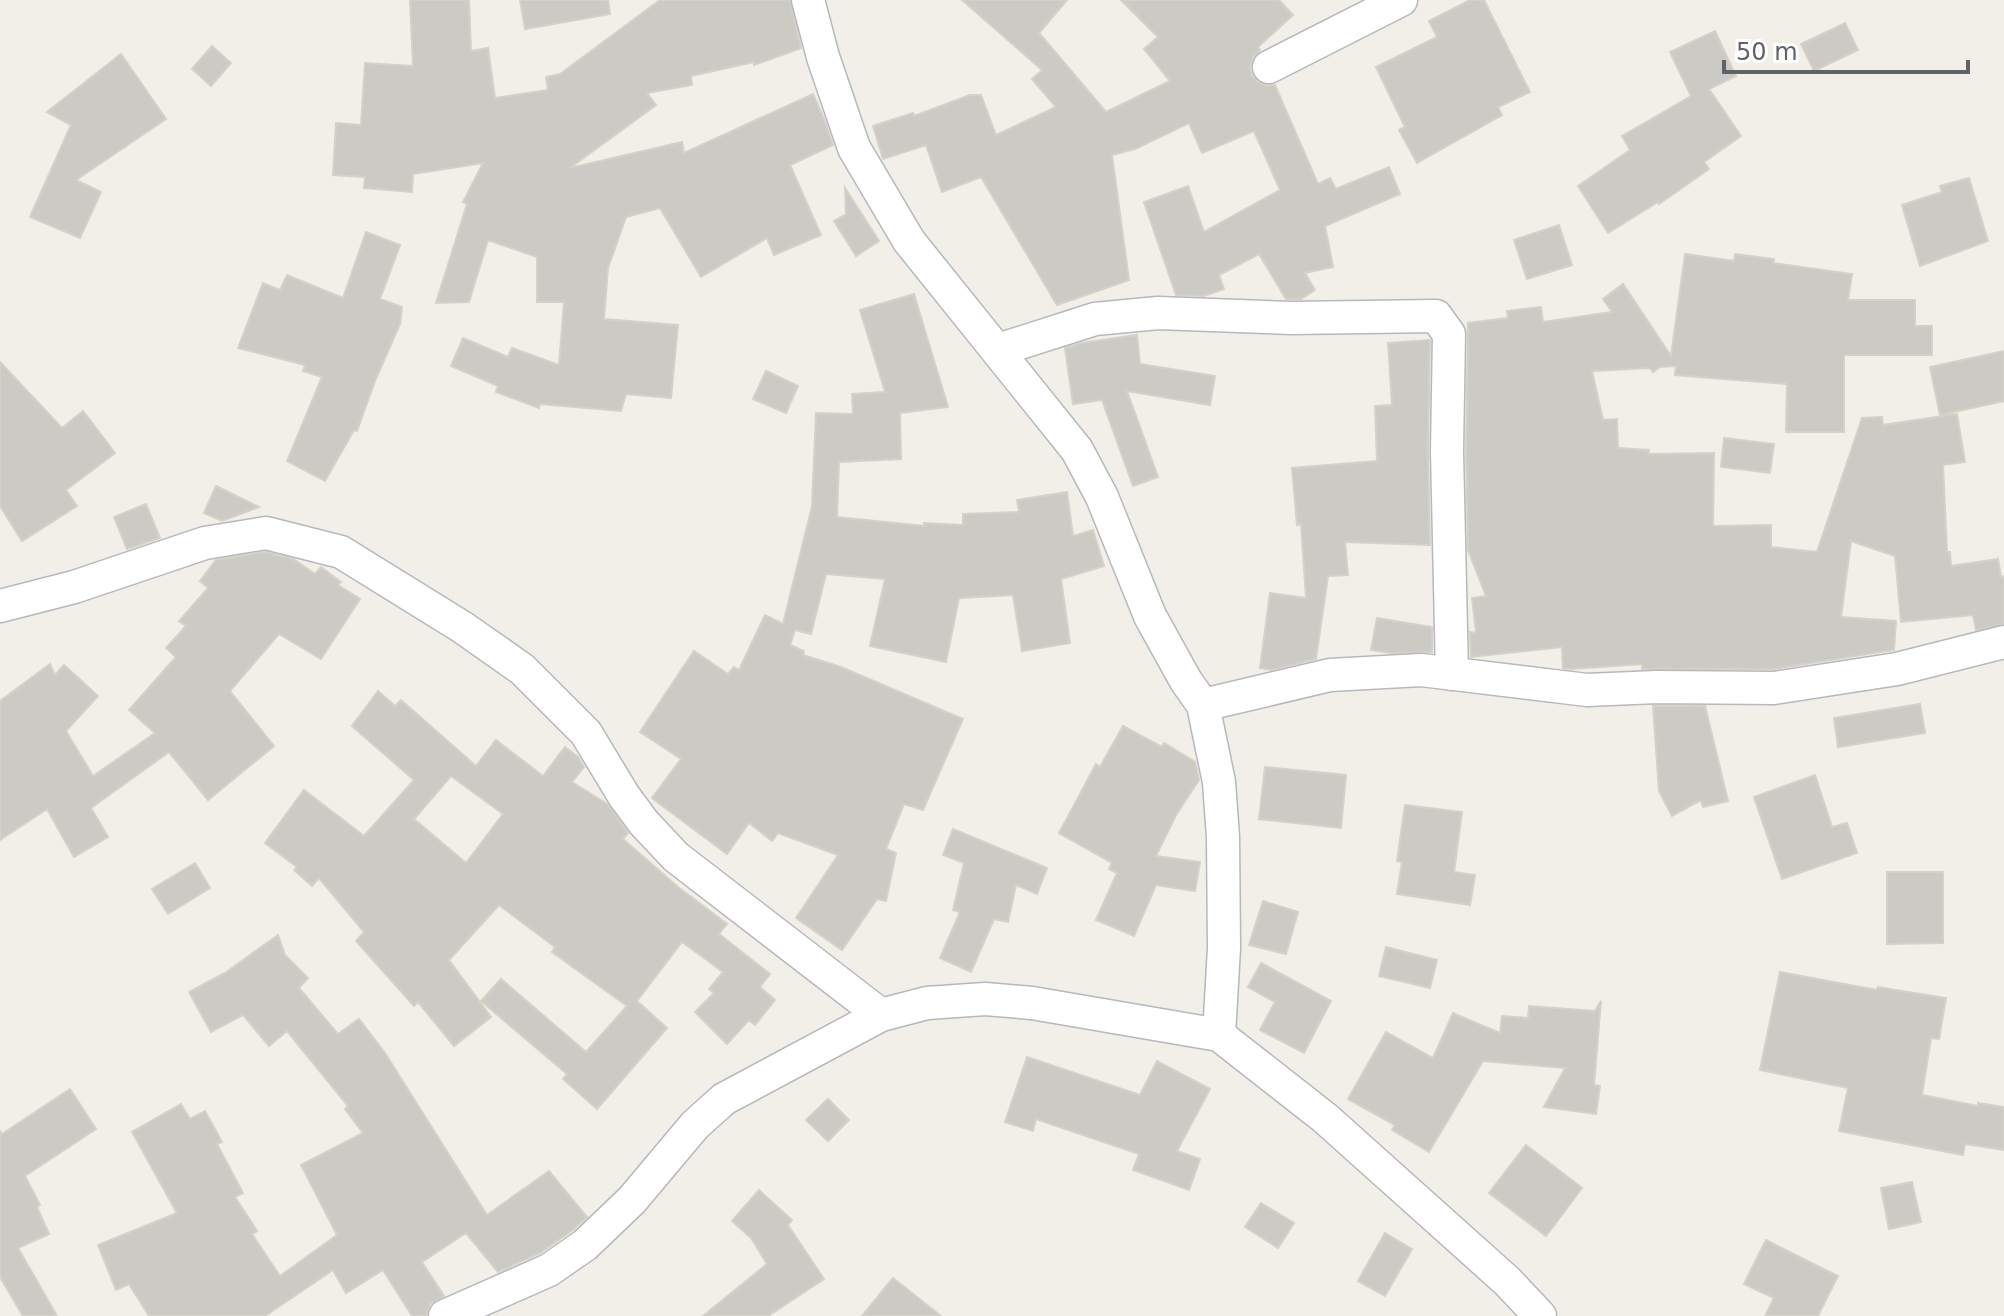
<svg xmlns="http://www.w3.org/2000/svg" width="2004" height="1316" font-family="'DejaVu Sans',sans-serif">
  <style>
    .building { fill: #cccac5; stroke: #d6d1c6; stroke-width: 2; fill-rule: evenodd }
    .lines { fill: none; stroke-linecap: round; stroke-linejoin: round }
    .street-casing { stroke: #b5b8bc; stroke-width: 35 }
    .street { stroke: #fff; stroke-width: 32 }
  </style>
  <rect width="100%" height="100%" fill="#f1efe8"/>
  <g class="building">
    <polygon points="410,0 469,0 471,51 488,48 495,98 548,90 546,77 560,74 660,0 790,0 801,48 754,65 754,62 691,76 692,85 647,93 656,105 570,168 682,142 684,153 813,94 824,119 833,145 790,165 821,235 774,255 767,238 701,277 660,208 626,217 608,268 604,319 678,325 671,398 626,394 621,411 540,404 539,408 496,392 498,386 451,366 463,338 508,357 512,348 559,365 564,302 537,302 537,257 488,240 469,302 436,303 467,204 463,202 483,163 413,174 412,192 364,188 365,177 333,175 336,123 361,125 365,63 413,66"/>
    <polygon points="520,0 608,0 610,14 525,29"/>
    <polygon points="962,0 1067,0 1039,33 1106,112 1170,81 1144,49 1158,37 1121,0 1279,0 1293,15 1258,47 1260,50 1253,57 1250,67 1252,76 1258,82 1267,86 1275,85 1318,184 1330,178 1336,189 1389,167 1400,194 1325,226 1333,267 1305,273 1315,290 1301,299 1286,299 1259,254 1219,275 1224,289 1204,296 1176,295 1144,202 1188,186 1204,232 1280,190 1254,131 1202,153 1189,123 1135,149 1112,155 1129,280 1057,305 981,177 942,192 926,145 883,159 873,126 913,113 914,116 970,95 981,95 996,135 1056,107 1032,79 1042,70"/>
    <polygon points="1470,0 1484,0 1530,92 1498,107 1502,115 1417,163 1399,130 1405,127 1376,67 1437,37 1429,21"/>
    <polygon points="1845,23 1858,50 1814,71 1801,44"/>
    <polygon points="1715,31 1736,76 1709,89 1741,136 1704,162 1709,169 1659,204 1658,202 1608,233 1578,186 1630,150 1622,136 1691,96 1670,52"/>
    <polygon points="212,46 231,63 211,86 192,69"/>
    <polygon points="121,54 166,119 76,180 101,192 80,238 30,217 71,125 47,112"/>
    <polygon points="1969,178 1988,241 1920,266 1902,205 1942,192 1940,186"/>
    <polygon points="845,188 879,241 856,256 834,221 846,214"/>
    <polygon points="1559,225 1572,265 1527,279 1514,240"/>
    <polygon points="366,232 400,245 380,299 402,307 400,324 375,381 357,431 354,430 325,481 287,461 322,377 303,371 305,365 238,348 263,283 280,290 287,275 343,298"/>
    <polygon points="1685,254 1734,261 1735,254 1774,259 1773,263 1852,274 1848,300 1915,300 1915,326 1932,326 1932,355 1844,355 1844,432 1786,432 1787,384 1675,375 1676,366 1660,367 1653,372 1650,368 1592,371 1603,420 1617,419 1618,448 1649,450 1648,454 1714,453 1713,526 1771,525 1771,547 1817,552 1862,418 1882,417 1883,425 1957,414 1965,462 1943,465 1947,552 1950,552 1951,566 1998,559 2001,577 2004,576 2004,624 1976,630 1973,615 1901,622 1895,556 1851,541 1841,617 1896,621 1894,650 1773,669 1642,669 1642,664 1572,669 1563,668 1562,647 1471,657 1470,632 1476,633 1472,598 1486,596 1468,550 1466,451 1468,323 1508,318 1507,311 1541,307 1543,322 1612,312 1603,299 1623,284 1671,356"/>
    <polygon points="914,294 948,407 900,413 901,459 839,462 837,517 924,526 924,523 963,525 963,514 1019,512 1017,500 1067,492 1073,536 1093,530 1104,566 1061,579 1070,643 1022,651 1013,595 959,598 946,662 870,646 885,579 826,574 811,634 795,630 790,645 804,651 803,655 841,667 963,719 923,810 904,804 886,849 896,853 886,901 877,899 842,950 796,918 838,855 778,833 772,841 749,823 727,854 652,798 681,759 640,732 694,651 728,674 734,667 739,670 765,615 783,624 812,506 816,413 853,414 852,394 885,392 860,310"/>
    <polygon points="1137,335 1140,364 1215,376 1210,405 1127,391 1158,477 1133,486 1102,400 1073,404 1065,348 1082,343"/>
    <polygon points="1430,340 1428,451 1430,545 1345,542 1348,575 1328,576 1316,659 1271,670 1260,668 1270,593 1306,598 1301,524 1297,525 1292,468 1377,461 1375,406 1392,405 1388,343"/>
    <polygon points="2004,351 2004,401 1940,415 1930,367"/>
    <polygon points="0,362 62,428 83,411 115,453 66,490 77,506 22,541 0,506"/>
    <polygon points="766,371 798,386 786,413 753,399"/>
    <polygon points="1724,438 1774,444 1770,473 1721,467"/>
    <polygon points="216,486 259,507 222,521 204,513"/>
    <polygon points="146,504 160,538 127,549 114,517"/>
    <polygon points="265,552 293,559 315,574 321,567 341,582 338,585 360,599 321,659 279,634 230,691 274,746 208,800 169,752 91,808 108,837 74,857 47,809 0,840 0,701 50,664 55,675 64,665 98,696 66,731 93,776 155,733 129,710 176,657 166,648 186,626 179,621 208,588 200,581 216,560"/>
    <polygon points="1377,618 1432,627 1432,652 1390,653 1371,650"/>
    <path d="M 378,691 L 395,706 L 401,700 L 476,766 L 496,740 L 543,776 L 565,747 L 578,757 L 584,767 L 572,782 L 607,804 L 628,833 L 623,839 L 678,887 L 727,924 L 719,934 L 770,974 L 760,987 L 775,1000 L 755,1025 L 749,1020 L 727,1044 L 695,1012 L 714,993 L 709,989 L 723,972 L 682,942 L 637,1001 L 667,1028 L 597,1109 L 563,1079 L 567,1074 L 481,1001 L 501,979 L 586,1052 L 627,1006 L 552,952 L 555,947 L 499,905 L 449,960 L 491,1017 L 454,1046 L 418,1002 L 414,1006 L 356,941 L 364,932 L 319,878 L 312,886 L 294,870 L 297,867 L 265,843 L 304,790 L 364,836 L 414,780 L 352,726 ZM 451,776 L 503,814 L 466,863 L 414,819 Z"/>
    <polygon points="1920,704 1925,733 1838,747 1834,718"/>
    <polygon points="1653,706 1705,706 1728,801 1703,807 1701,800 1672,816 1659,791"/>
    <polygon points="1123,726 1162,747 1164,743 1195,762 1199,780 1176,815 1156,856 1200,862 1195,891 1156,885 1134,936 1096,920 1117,873 1109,869 1112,863 1059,833 1096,764 1100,767"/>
    <polygon points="1265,767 1346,775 1341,828 1259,819"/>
    <polygon points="1815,775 1832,827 1847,823 1857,853 1782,879 1754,797"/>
    <polygon points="1405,805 1462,812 1454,872 1475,875 1470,905 1397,894 1402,862 1397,861"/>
    <polygon points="953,829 1047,868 1037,894 1016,885 1008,922 994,919 971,972 940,958 960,912 953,910 964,863 943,855"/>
    <polygon points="195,863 210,888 168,914 152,889"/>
    <polygon points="1887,872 1943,872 1943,943 1887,944"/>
    <polygon points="1263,901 1298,912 1286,954 1249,945"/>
    <polygon points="278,935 285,955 308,978 299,988 338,1034 359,1019 385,1053 487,1215 549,1171 587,1217 573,1230 540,1253 498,1272 466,1233 422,1262 444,1296 430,1304 426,1316 412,1316 383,1270 346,1293 333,1270 265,1316 149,1316 129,1284 116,1290 98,1245 177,1213 132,1132 181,1104 190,1119 205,1111 222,1142 217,1144 243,1193 235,1197 257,1231 252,1234 280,1276 337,1235 301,1165 363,1133 345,1109 348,1106 287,1031 269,1046 243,1015 211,1032 189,992 225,973"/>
    <polygon points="1386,947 1437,960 1430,988 1379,976"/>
    <polygon points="1261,963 1331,1001 1304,1053 1260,1030 1275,1002 1248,987"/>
    <polygon points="1780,972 1877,990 1878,987 1946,998 1939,1039 1931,1038 1922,1095 1978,1106 1978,1103 2004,1107 2004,1150 1965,1144 1963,1155 1839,1131 1848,1088 1760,1070"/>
    <polygon points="1601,1001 1594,1085 1600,1086 1596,1114 1544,1107 1565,1068 1483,1061 1429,1152 1392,1130 1395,1125 1348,1099 1386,1032 1433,1058 1453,1013 1500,1033 1502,1016 1528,1018 1529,1006 1595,1011"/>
    <polygon points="1027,1057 1140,1095 1157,1061 1210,1089 1177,1151 1200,1159 1189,1190 1133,1170 1139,1154 1036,1119 1033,1131 1005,1122"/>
    <polygon points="70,1089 96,1129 25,1176 40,1205 37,1207 49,1234 18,1248 57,1316 23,1316 0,1277 0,1131 2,1134"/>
    <polygon points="828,1099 849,1120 828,1141 806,1120"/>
    <polygon points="1526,1145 1582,1188 1546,1236 1489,1193"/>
    <polygon points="1912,1182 1921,1222 1889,1229 1881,1188"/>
    <polygon points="759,1190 792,1220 788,1225 824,1279 768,1316 703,1316 767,1264 751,1238 732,1221"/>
    <polygon points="1261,1203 1294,1223 1278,1248 1245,1227"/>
    <polygon points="1385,1233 1412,1249 1385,1296 1358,1281"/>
    <polygon points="1766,1240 1838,1276 1818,1316 1765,1316 1774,1298 1744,1284"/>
    <polygon points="893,1278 941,1316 862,1316"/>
  </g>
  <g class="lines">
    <g class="street-casing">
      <g id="street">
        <polyline points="808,0 823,57 854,148 909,241 1077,450 1102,497 1150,616 1186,681 1203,705 1219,782 1223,837 1224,948 1219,1035"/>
        <polyline points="1269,67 1401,0"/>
        <polyline points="998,350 1095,319 1158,313 1291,318 1436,316 1449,334 1447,451 1452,674"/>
        <polyline points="0,606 74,587 205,543 266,533 341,552 462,627 522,669 586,733 624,796 644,823 676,857 881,1015"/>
        <polyline points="1203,705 1330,675 1421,670 1587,690 1657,687 1774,688 1897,669 2004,642"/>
        <polyline points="445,1316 549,1270 585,1245 632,1200 695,1125 724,1099 881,1015 927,1003 985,999 1032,1003 1219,1035 1325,1118 1507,1281 1540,1316"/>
      </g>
    </g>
    <use href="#street" class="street"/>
  </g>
  <path d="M1724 60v12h244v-12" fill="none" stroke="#5f6368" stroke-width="4"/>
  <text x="1736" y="60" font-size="24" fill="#5f6368" stroke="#ffffff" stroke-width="6" paint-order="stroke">50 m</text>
</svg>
